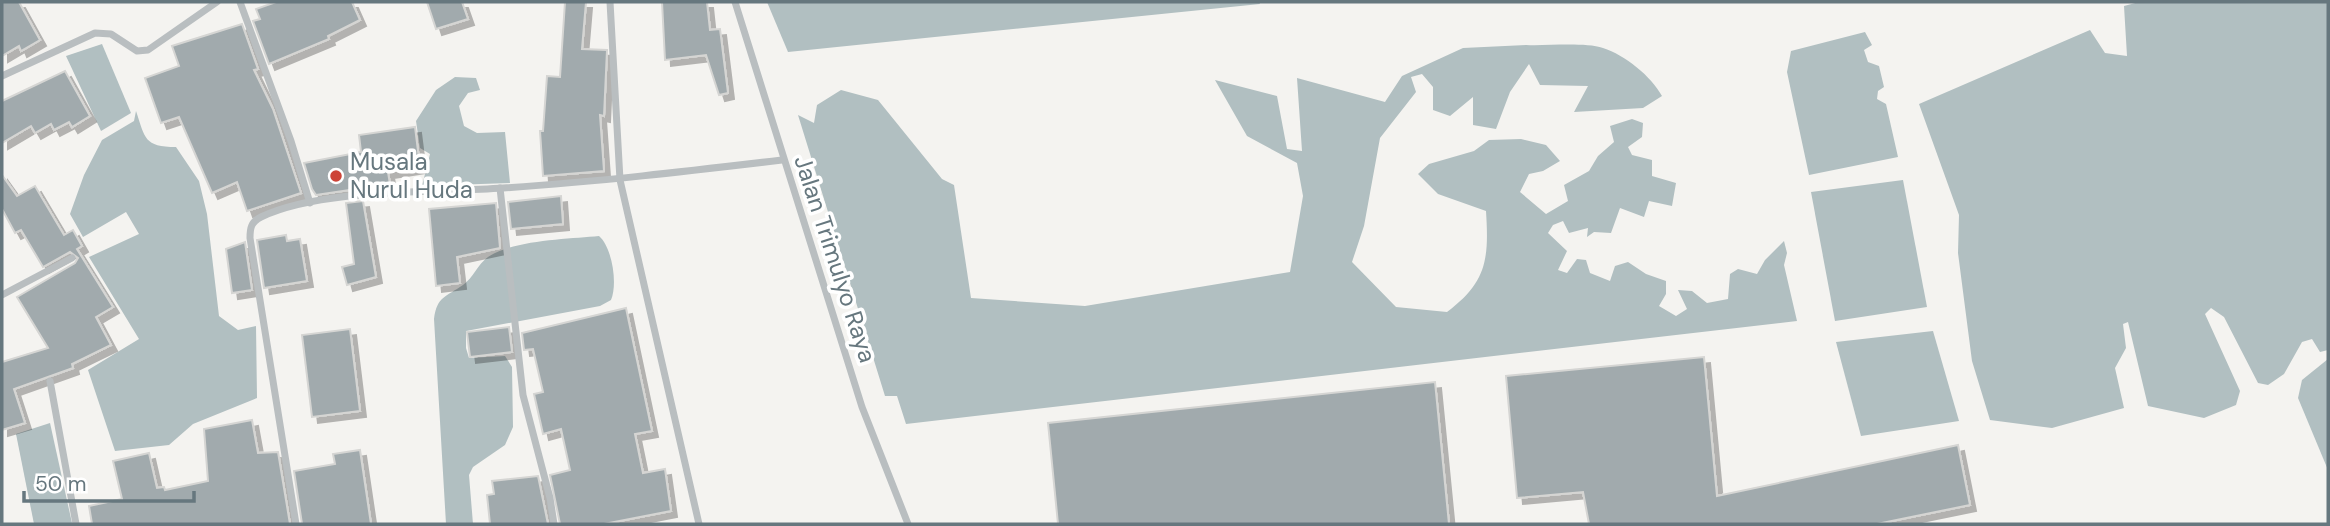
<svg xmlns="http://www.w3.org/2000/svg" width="2330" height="526" font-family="'DM Sans',sans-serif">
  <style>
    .water { fill: #b1bfc1 }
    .building { fill: #a1aaad; stroke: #d5d5d3; stroke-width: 2; filter: url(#shadow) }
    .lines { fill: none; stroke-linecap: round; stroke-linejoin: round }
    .minor { stroke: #b9bec0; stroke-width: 7 }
    .poi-dot { fill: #cd4337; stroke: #fff; stroke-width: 2.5 }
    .labels { text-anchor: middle; stroke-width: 7; stroke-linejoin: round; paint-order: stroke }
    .poi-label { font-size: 24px; fill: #66777e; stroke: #fff; text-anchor: start }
    .street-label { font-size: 24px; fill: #66777e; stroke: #fff }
  </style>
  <defs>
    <filter id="shadow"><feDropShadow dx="6" dy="6" stdDeviation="0" flood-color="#0004"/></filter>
  </defs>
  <rect width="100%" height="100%" fill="#f4f3f0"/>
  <g class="water">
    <polygon points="767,2 1259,2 1260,4 788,52"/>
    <polygon points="2139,2 2328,2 2328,350 2320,352 2312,339 2302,342 2284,374 2268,385 2258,383 2224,317 2211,308 2205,314 2240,391 2236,405 2204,418 2148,406 2128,322 2123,324 2126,348 2115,368 2124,408 2052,428 1990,420 1972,361 1958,253 1959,215 1919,104 2090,30 2105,53 2127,56 2124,6"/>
    <polygon points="1865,32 1872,45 1864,50 1868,62 1879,66 1884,87 1878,91 1877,99 1886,104 1898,157 1809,175 1787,72 1791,51"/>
    <polygon points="102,44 131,113 101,131 66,56"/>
    <path d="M 1526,45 C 1547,46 1584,42 1603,48 C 1625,55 1651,76 1662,96 L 1643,108 L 1574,112 L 1588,86 L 1540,85 L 1529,64 L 1510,92 L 1496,129 L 1473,125 L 1473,97 L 1450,116 L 1433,110 L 1433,87 L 1422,74 L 1411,77 L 1416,92 L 1380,138 L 1364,226 L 1352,262 L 1396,307 L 1447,312 C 1487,282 1489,259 1486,211 L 1438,194 L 1418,174 L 1429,164 L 1474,151 L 1489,140 L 1521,139 L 1546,145 L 1560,161 L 1543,171 L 1529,174 L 1520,192 L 1546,214 L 1568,201 L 1564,185 L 1589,171 L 1598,156 L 1614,142 L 1610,126 L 1632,119 L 1643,123 L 1642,137 L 1628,147 L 1632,155 L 1652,160 L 1652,176 L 1676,183 L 1672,206 L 1649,201 L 1644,217 L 1620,208 L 1611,233 L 1594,232 L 1587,237 L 1588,228 L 1569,233 L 1563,221 L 1553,225 L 1548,233 L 1567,251 L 1558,270 L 1567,273 L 1577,259 L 1586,260 L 1590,273 L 1610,281 L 1615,266 L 1628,262 L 1646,274 L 1666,281 L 1666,294 L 1659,306 L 1676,316 L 1687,309 L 1678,290 L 1692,291 L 1707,303 L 1728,299 L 1730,274 L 1738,269 L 1757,274 L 1765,260 L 1784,241 L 1787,253 L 1784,265 L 1797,321 L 906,424 L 897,396 L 885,396 L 798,115 L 814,123 L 817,105 L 841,90 L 878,100 L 942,179 L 954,185 L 971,298 L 1085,306 L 1290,272 L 1303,196 L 1297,163 L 1247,136 L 1215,80 L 1277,96 L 1287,149 L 1302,151 L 1297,78 L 1385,102 L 1402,76 L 1463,48 Z"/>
    <polygon points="455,77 476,78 480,90 468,93 459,106 464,126 477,133 505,132 510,183 422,186 430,154 420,148 416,121 436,90"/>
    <path d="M 136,111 C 145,138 144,147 176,147 L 199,181 L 207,214 L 219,316 L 238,330 L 256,326 L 257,398 L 193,424 L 169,445 L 115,451 L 88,370 L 139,339 L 89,257 L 139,234 L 126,212 L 83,237 L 70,214 L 84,175 L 102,140 L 134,121 Z"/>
    <polygon points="1903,180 1927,307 1835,321 1811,192"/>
    <path d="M 599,236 C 612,247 618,284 611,300 L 600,306 L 466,331 L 466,348 L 469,358 L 505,356 L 512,367 L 513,427 L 505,445 L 473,467 L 469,475 L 473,524 L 446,524 L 434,319 C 437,296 446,297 463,285 C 473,278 478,264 488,257 C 513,240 569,239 599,236 Z"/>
    <polygon points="1933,331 1959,421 1861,436 1836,342"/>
    <polygon points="2328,359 2328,470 2298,398 2302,380"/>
    <polygon points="50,423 72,523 34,524 16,434"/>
  </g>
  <g class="building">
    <polygon points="2,2 19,2 40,40 21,51 19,46 2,56"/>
    <polygon points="276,2 352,2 360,20 328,36 329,39 269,64 253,21 260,19 256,9"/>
    <polygon points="427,2 462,2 468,19 436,29"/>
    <polygon points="565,2 586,2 582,49 607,50 604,116 600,115 604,171 543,176 540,131 543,131 547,76 560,77"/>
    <polygon points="662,2 707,2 710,30 720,29 728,93 719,95 706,55 665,60"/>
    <polygon points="242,24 258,69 254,70 273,109 301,193 247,211 237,182 212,193 179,117 161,123 145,78 179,66 172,46"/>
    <polygon points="65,71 90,116 72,127 69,122 54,130 51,124 35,133 31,126 2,143 2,101"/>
    <polygon points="415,127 420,167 388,172 390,184 316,195 312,189 304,163 361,152 359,135"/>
    <polygon points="2,175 17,196 35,186 64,235 73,230 82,246 77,249 113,307 96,317 111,345 72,364 73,368 14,389 25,423 2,430 2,362 48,348 17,297 75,263 78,258 70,252 43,267 21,230 15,233 2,209"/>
    <polygon points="561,196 563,224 511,229 508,202"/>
    <polygon points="363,201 376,277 347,285 342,267 354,264 346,203"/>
    <polygon points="496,203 500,248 457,257 460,283 436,286 429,209"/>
    <polygon points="286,235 287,241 300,239 307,281 264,288 257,240"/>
    <polygon points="245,242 252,290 232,293 226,249"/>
    <polygon points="626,308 652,431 635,434 643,473 665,469 671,511 604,524 560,524 550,475 570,470 561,429 543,434 534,394 543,392 533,349 524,350 522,333"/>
    <polygon points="509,327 512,352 470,357 467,332"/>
    <polygon points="350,329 360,411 312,417 302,335"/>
    <polygon points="1704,357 1717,496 1958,445 1970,505 1877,524 1589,524 1583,492 1517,498 1506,376"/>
    <polygon points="1435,382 1449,524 1058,524 1048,423"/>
    <polygon points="252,420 258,453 278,452 290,524 92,524 89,506 122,499 113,461 149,453 157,488 164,487 165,490 208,481 204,429"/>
    <polygon points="360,450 371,524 302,524 294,471 335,464 333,454"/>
    <polygon points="538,476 548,524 490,524 487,495 494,494 492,481"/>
  </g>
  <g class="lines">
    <g class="minor">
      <polyline points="240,2 291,141 310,203"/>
      <polyline points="610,2 620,180 699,524"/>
      <polyline points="735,2 862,407 908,524"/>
      <polyline points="2,76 95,33 111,34 137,51 148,50 217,2"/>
      <polyline points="500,188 523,395 550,498 554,524"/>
      <polyline points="2,295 72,258"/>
      <polyline points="50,381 76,524"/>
      <path d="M 296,524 L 250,238 C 250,228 251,222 261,217 C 322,188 434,193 503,188 C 596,182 689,171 782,160"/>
    </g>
  </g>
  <circle class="poi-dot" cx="336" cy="176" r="7"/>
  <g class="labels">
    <g class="poi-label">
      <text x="350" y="170">Musala<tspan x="350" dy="28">Nurul Huda</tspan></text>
    </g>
    <g class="street-label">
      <text transform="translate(835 259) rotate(72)" y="8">Jalan Trimulyo Raya</text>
    </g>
  </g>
  <rect width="2330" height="526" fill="none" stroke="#66777e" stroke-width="7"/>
  <path d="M24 491v10h170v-10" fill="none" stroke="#66777e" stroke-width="3.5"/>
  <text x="35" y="491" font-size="21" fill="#66777e" stroke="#ffffff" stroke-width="5" paint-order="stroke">50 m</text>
</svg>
